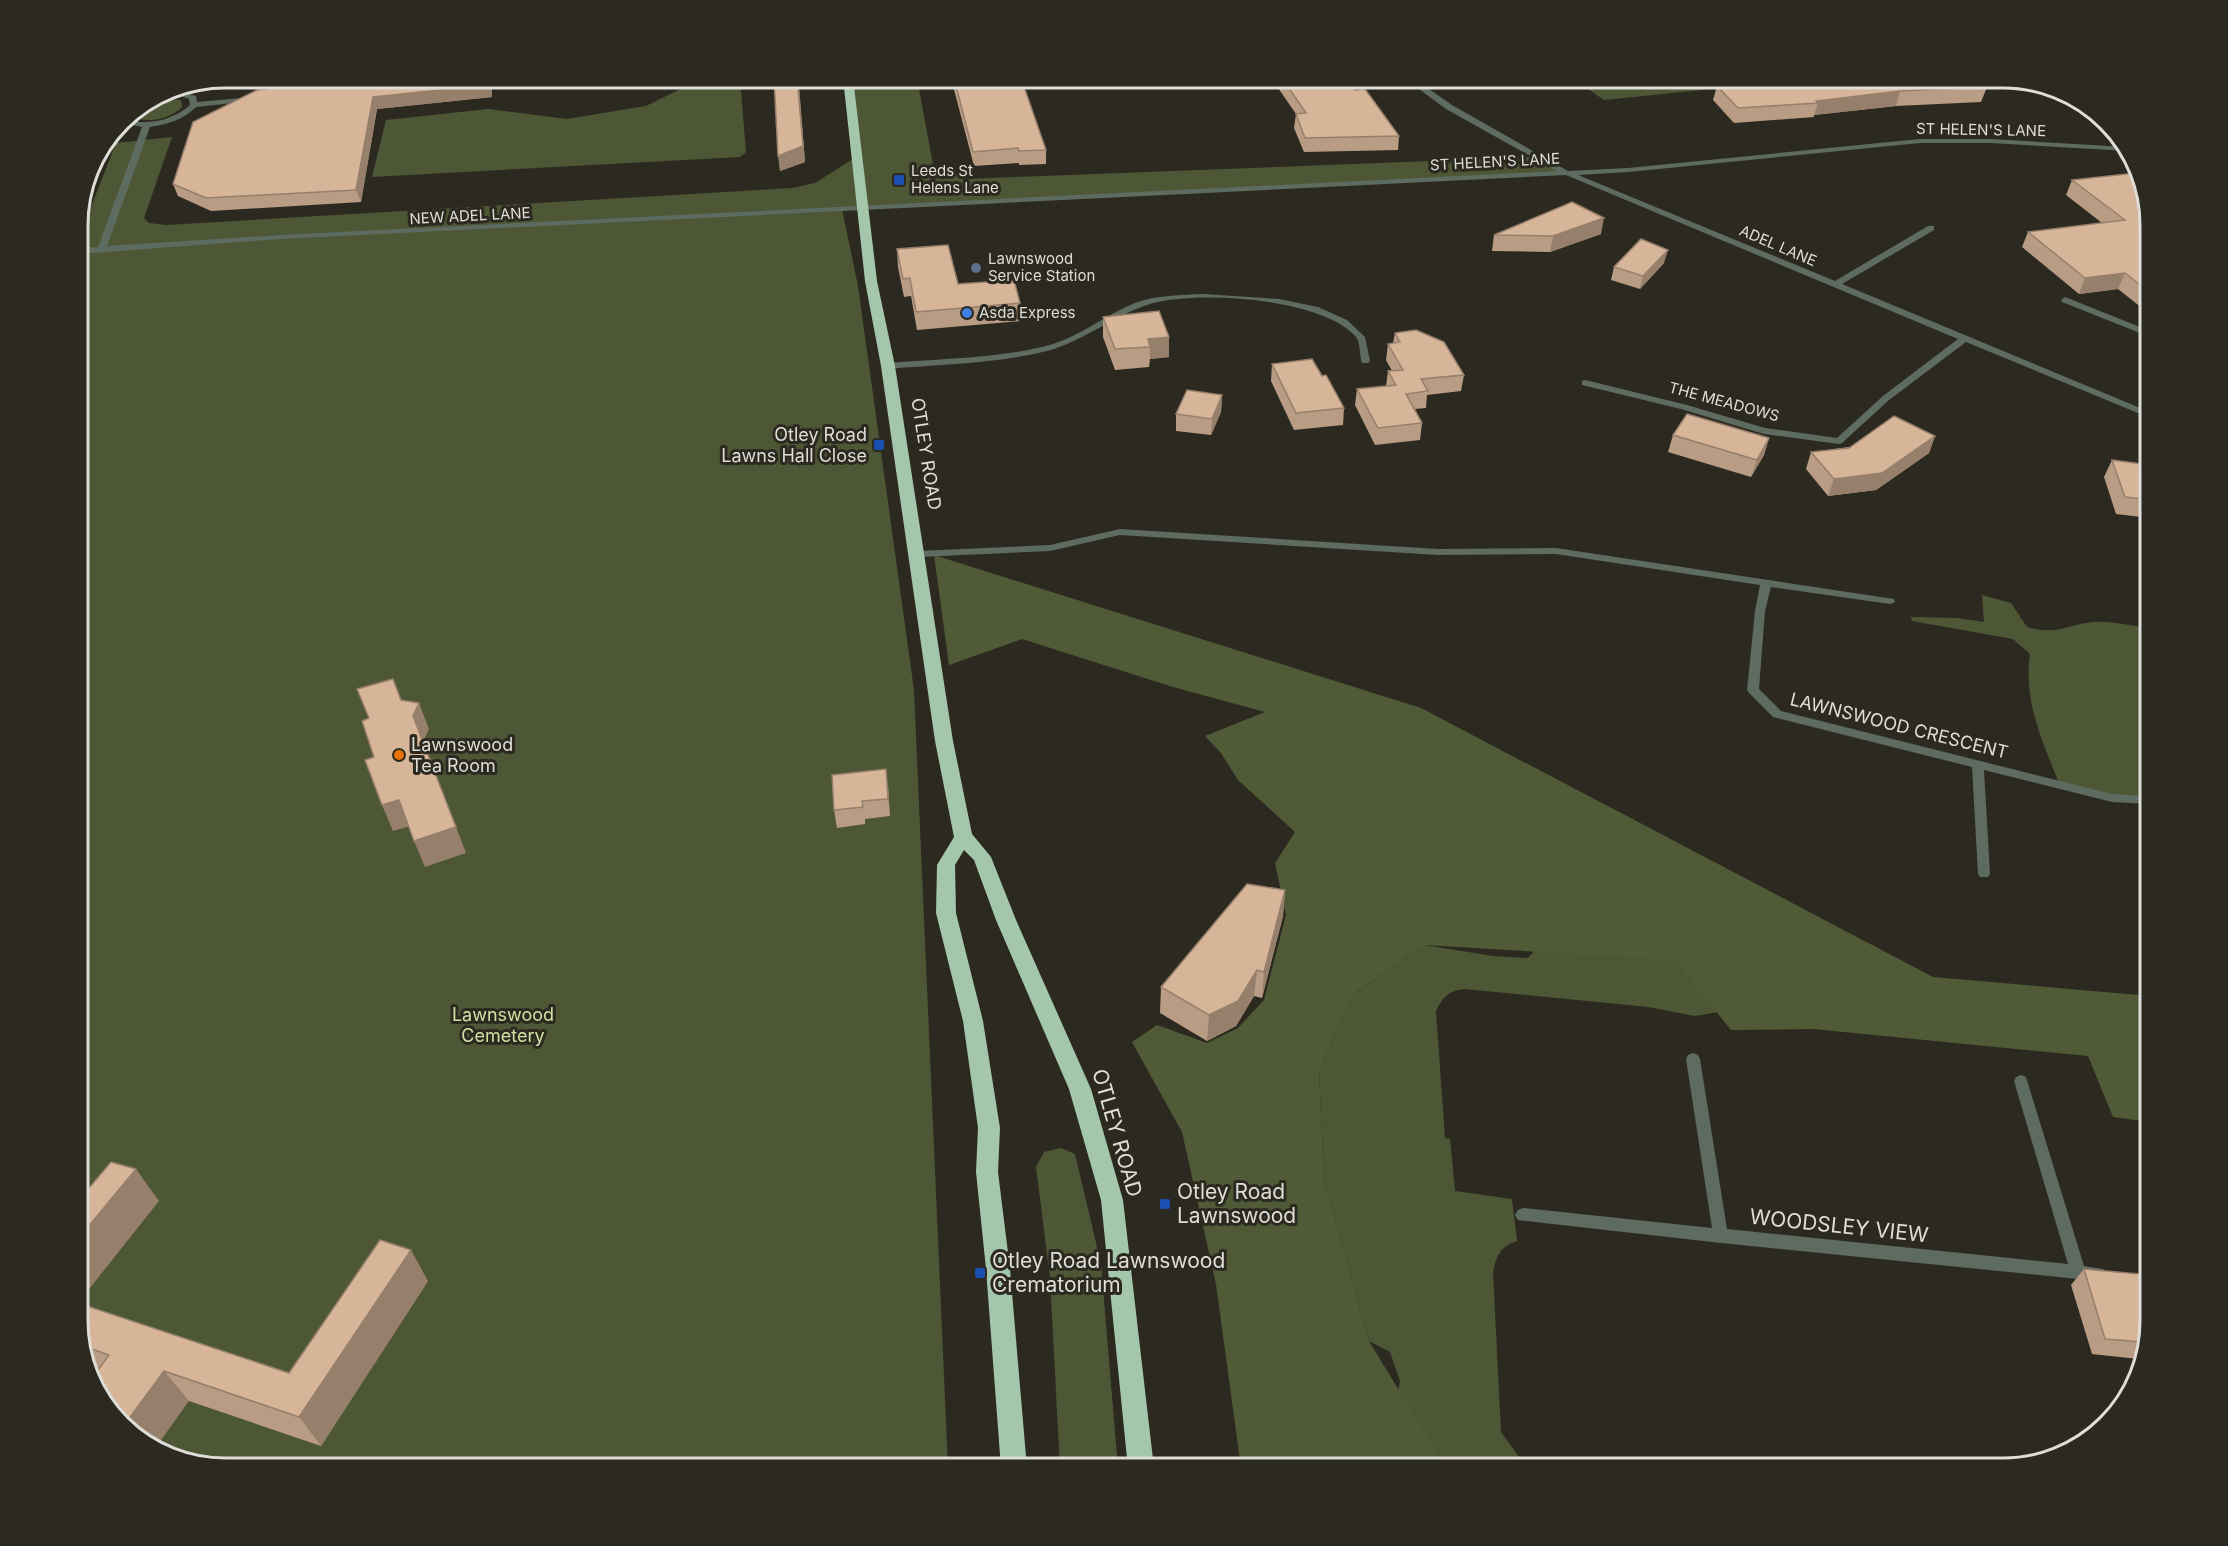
<svg xmlns="http://www.w3.org/2000/svg" width="2228" height="1546" font-family="Inter,sans-serif">
  <style>
    .green { fill: #4e5735 }
    .forest { fill: #505a36 }
    .lines { fill: none; stroke-linecap: round; stroke-linejoin: round }
    .street { fill: #5d6b60; fill-rule: evenodd }
    .highway { fill: #a4c7ab; fill-rule: evenodd }
    .wall { fill: #b99c84 }
    .shaded-wall { fill: #967f6b }
    .building { fill: #d7b599; stroke: #967f6b; stroke-width: 1.5 }
    .transit-dot { fill: #1a4fb4; stroke: #2c2a20; stroke-width: 2 }
    .service-dot { fill: #5c6f8a; stroke: #2c2a20; stroke-width: 2 }
    .shop-dot { fill: #3f7fe0; stroke: #2c2a20; stroke-width: 2 }
    .food-dot { fill: #e8710a; stroke: #2c2a20; stroke-width: 2 }
    .labels { text-anchor: middle; stroke-width: 6; stroke-linejoin: round; paint-order: stroke }
    .far-street-label { font-size: 15px; fill: #deddd7; stroke: #2c2a20 }
    .far-poi-label { font-size: 15px; fill: #deddd7; stroke: #2c2a20; text-anchor: start }
    .poi-label { font-size: 18px; fill: #deddd7; stroke: #2c2a20; text-anchor: end }
    .street-label { font-size: 18px; fill: #deddd7; stroke: #2c2a20 }
    .park-label { font-size: 18px; fill: #cfe1a2; stroke: #2c2a20 }
    .near-street-label { font-size: 21px; fill: #deddd7; stroke: #2c2a20 }
    .near-poi-label { font-size: 21px; fill: #deddd7; stroke: #2c2a20; text-anchor: start }
    .rim { fill: none; stroke: #deddd7; stroke-width: 3 }
  </style>
  <rect width="100%" height="100%" fill="#2c2a20"/>
  <g class="green">
    <polygon points="703,78 740,78 746,152 740,157 372,177 386,120 488,109 567,119 646,106"/>
    <polygon points="848,78 917,78 933,165 967,179 1533,157 1564,172 842,209 858,286 914,690 948,1468 225,1468 143,1443 98,1394 78,1330 78,228 84,225 116,143 172,137 144,218 149,223 166,225 793,188 815,183 856,157"/>
    <polygon points="1572,78 1820,78 1604,100"/>
    <path d="M 156,98 L 181,100 L 182,107 C 170,120 144,124 129,116 Z"/>
    <path d="M 1982,595 L 2011,603 L 2027,627 C 2059,636 2066,624 2095,622 C 2109,621 2136,626 2150,629 L 2150,800 L 2112,798 L 2060,786 C 2043,742 2023,702 2030,654 L 2013,639 L 1912,621 L 1911,617 L 1957,618 L 1984,622 Z"/>
    <path d="M 1544,940 L 1675,960 L 1736,1009 L 1695,1016 L 1648,1007 L 1464,989 C 1448,991 1443,997 1436,1011 L 1445,1138 L 1450,1139 L 1455,1191 L 1512,1199 L 1517,1241 C 1500,1247 1497,1255 1493,1272 L 1501,1432 L 1527,1468 L 1418,1468 L 1394,1411 L 1400,1381 L 1390,1352 L 1369,1341 L 1324,1180 L 1319,1070 L 1353,994 L 1424,945 L 1493,956 L 1528,958 Z"/>
    <polygon points="1061,1148 1075,1154 1101,1264 1118,1468 1060,1468 1050,1278 1036,1167 1044,1152"/>
  </g>
  <polygon class="forest" points="934,555 1421,708 1933,977 2150,996 2150,1122 2113,1117 2088,1056 1813,1029 1731,1030 1675,960 1424,945 1353,994 1319,1070 1324,1180 1369,1341 1446,1468 1241,1468 1216,1284 1182,1132 1132,1042 1157,1025 1207,1043 1238,1028 1264,1000 1286,915 1275,863 1295,832 1238,780 1221,753 1205,736 1265,712 1173,687 1022,639 949,665"/>
  <g class="lines">
    <g class="street">
      <path d="M 1404,78 L 1413,78 L 1452,105 L 1568,171 L 1628,168 L 1920,139 L 1990,139 L 2125,147 L 2129,151 L 1990,143 L 1920,143 L 1628,172 L 1578,175 L 1835,281 L 1928,226 L 1934,226 L 1934,230 L 1842,284 L 2150,412 L 2150,418 L 1966,342 L 1889,400 L 1842,443 L 1839,444 L 1764,434 L 1681,409 L 1582,385 L 1582,381 L 1585,380 L 1687,405 L 1765,428 L 1837,438 L 1883,396 L 1958,339 L 1566,175 L 280,239 L 78,254 L 78,248 L 98,247 L 142,127 L 120,123 L 124,119 C 147,126 172,121 190,105 L 189,99 L 178,95 L 163,94 C 173,87 185,93 196,96 L 197,102 L 252,97 L 256,99 L 252,101 L 196,107 C 183,120 168,124 150,127 L 107,246 L 280,235 L 1557,171 L 1446,109 Z"/>
      <path d="M 1203,294 L 1279,299 L 1318,307 L 1347,320 L 1365,337 L 1370,361 L 1368,363 L 1362,363 C 1359,355 1361,343 1356,337 C 1323,298 1197,290 1150,304 C 1114,315 1084,341 1047,351 C 995,364 941,364 888,369 L 883,366 L 888,363 C 942,358 1000,359 1053,344 C 1082,335 1107,314 1135,303 C 1157,295 1180,295 1203,294 Z"/>
      <polygon points="2065,297 2150,331 2150,337 2062,302 2061,300"/>
      <polygon points="1120,529 1438,549 1556,548 1894,599 1895,601 1894,603 1890,604 1771,587 1765,611 1759,689 1781,711 2112,794 2150,796 2150,804 2112,802 1984,770 1990,874 1988,877 1980,877 1978,874 1972,767 1773,717 1749,693 1747,690 1755,611 1760,585 1556,554 1438,555 1120,535 1050,551 918,557 913,554 918,551 1050,545"/>
      <polygon points="1693,1053 1698,1055 1700,1059 1727,1229 2068,1264 2014,1081 2016,1077 2021,1075 2026,1077 2084,1266 2103,1269 2106,1274 2103,1279 2098,1281 2078,1279 1721,1243 1518,1220 1515,1215 1518,1210 1523,1208 1712,1228 1686,1059 1688,1055"/>
    </g>
    <polygon class="highway" points="843,78 853,78 877,281 895,366 953,741 972,834 991,857 1016,920 1091,1089 1123,1200 1154,1468 1128,1468 1101,1200 1069,1089 996,920 974,860 964,850 955,865 956,913 983,1021 1000,1128 998,1172 1010,1269 1027,1468 1001,1468 986,1269 976,1172 978,1128 963,1021 936,913 937,865 954,837 935,741 881,366 865,281"/>
  </g>
  <g class="wall">
    <polygon points="245,78 490,78 492,85 492,97 377,109 361,202 211,211 178,196 173,184 272,88 247,83"/>
    <polygon points="774,78 809,78 810,86 799,86 805,162 780,171"/>
    <polygon points="951,78 1021,78 1046,150 1046,164 1019,165 1019,163 974,166"/>
    <polygon points="1267,78 1345,78 1355,90 1399,136 1398,150 1304,152 1294,128 1296,114 1272,79 1268,80"/>
    <polygon points="1717,86 1987,87 1981,102 1896,106 1814,115 1814,117 1734,123 1713,100"/>
    <polygon points="2072,180 2150,225 2150,307 2142,308 2118,289 2079,294 2022,247 2028,232 2102,223 2066,195"/>
    <polygon points="1601,234 1550,252 1492,251 1494,235"/>
    <polygon points="897,249 958,284 1020,303 1021,321 917,330 911,296 904,297 898,267"/>
    <polygon points="1664,263 1640,289 1611,280 1614,267"/>
    <polygon points="1103,317 1169,337 1169,357 1150,359 1149,367 1115,370 1103,337"/>
    <polygon points="1395,333 1464,375 1461,391 1427,395 1426,408 1415,409 1422,423 1420,440 1375,445 1355,405 1357,389 1386,386 1388,371 1392,371 1386,360 1388,344 1393,343"/>
    <polygon points="1272,364 1344,408 1343,425 1294,430 1271,381"/>
    <polygon points="1222,395 1221,412 1211,435 1176,431 1176,414"/>
    <polygon points="1673,435 1769,438 1764,455 1751,477 1668,452"/>
    <polygon points="1935,436 1929,453 1876,490 1828,496 1806,469 1811,452"/>
    <polygon points="2112,460 2150,465 2150,518 2116,514 2104,477"/>
    <polygon points="888,786 890,816 865,819 865,824 837,828 834,810"/>
    <polygon points="1285,890 1283,916 1262,998 1254,996 1236,1026 1207,1041 1160,1013 1161,987"/>
    <polygon points="2084,1269 2150,1321 2138,1359 2092,1354 2071,1285"/>
    <polygon points="428,1281 321,1446 189,1401 90,1370 78,1330 289,1373"/>
  </g>
  <g class="shaded-wall">
    <polygon points="280,78 413,78 284,91"/>
    <polygon points="490,78 492,85 492,97 377,109 361,202 356,190 373,97"/>
    <polygon points="798,78 805,162 780,171 778,156"/>
    <polygon points="1900,91 1896,106 1814,115 1818,103 1816,101"/>
    <polygon points="1604,218 1601,234 1550,252 1553,236"/>
    <polygon points="1668,250 1664,263 1640,289 1643,276"/>
    <polygon points="2125,273 2118,289 2079,294 2085,278"/>
    <polygon points="2149,292 2150,292 2150,307 2142,308"/>
    <polygon points="1169,337 1169,357 1150,359 1150,347 1148,339"/>
    <polygon points="1222,395 1221,412 1211,435 1212,419"/>
    <polygon points="1935,436 1929,453 1876,490 1828,496 1834,479"/>
    <polygon points="1769,438 1764,455 1751,477 1757,460"/>
    <polygon points="419,703 429,729 423,742 413,716"/>
    <polygon points="886,769 888,786 890,816 888,799"/>
    <polygon points="399,800 410,826 393,831 382,805"/>
    <polygon points="456,827 466,853 425,867 414,841"/>
    <polygon points="1285,890 1283,916 1262,998 1264,972"/>
    <polygon points="1257,970 1254,996 1236,1026 1207,1041 1209,1015"/>
    <polygon points="136,1169 159,1201 78,1303 78,1239"/>
    <polygon points="411,1250 428,1281 321,1446 299,1417"/>
    <polygon points="164,1371 189,1401 156,1447 143,1443 125,1424"/>
  </g>
  <g class="building">
    <polygon points="366,78 489,78 489,85 373,97 356,190 206,198 173,184 193,122 257,90"/>
    <polygon points="774,78 797,78 803,146 778,156"/>
    <polygon points="954,78 1021,78 1046,150 1019,151 1018,148 973,152"/>
    <polygon points="1282,78 1345,78 1355,90 1365,89 1399,136 1305,138 1296,114 1306,113"/>
    <polygon points="1785,78 1974,78 1987,87 1900,91 1816,101 1818,103 1738,108 1717,86"/>
    <polygon points="2136,173 2150,225 2150,292 2149,292 2125,273 2085,278 2028,232 2125,220 2072,180"/>
    <polygon points="1572,202 1604,218 1553,236 1494,235"/>
    <polygon points="1641,239 1668,250 1643,276 1614,267"/>
    <polygon points="948,245 958,284 1014,280 1020,303 916,312 910,278 903,279 897,249"/>
    <polygon points="1159,311 1169,337 1148,339 1150,347 1115,349 1103,317"/>
    <polygon points="1416,330 1444,342 1464,375 1421,379 1428,391 1406,394 1422,423 1378,428 1357,389 1396,385 1388,371 1403,370 1388,344 1400,342 1395,333"/>
    <polygon points="1312,359 1322,376 1326,375 1344,408 1296,413 1272,364"/>
    <polygon points="1187,390 1222,395 1212,419 1176,414"/>
    <polygon points="1687,414 1769,438 1757,460 1673,435"/>
    <polygon points="1894,416 1935,436 1882,473 1834,479 1811,452 1849,448"/>
    <polygon points="2112,460 2150,465 2150,500 2125,497"/>
    <polygon points="393,679 401,700 419,703 413,716 456,827 414,841 399,800 382,805 365,760 374,757 362,721 369,718 357,689"/>
    <polygon points="886,769 888,799 862,801 863,807 834,810 832,775"/>
    <polygon points="1247,884 1285,890 1264,972 1257,970 1238,1001 1209,1015 1161,987"/>
    <polygon points="111,1162 136,1169 78,1239 78,1201"/>
    <polygon points="380,1240 411,1250 299,1417 164,1371 125,1424 98,1394 93,1377 109,1355 83,1346 78,1330 78,1303 289,1373"/>
    <polygon points="2084,1269 2150,1275 2150,1321 2143,1342 2105,1339"/>
  </g>
  <g class="transit-dot">
    <rect x="893" y="174" width="12" height="12" rx="3"/>
    <rect x="873" y="439" width="12" height="12" rx="3"/>
    <rect x="1159" y="1198" width="12" height="12" rx="3"/>
    <rect x="974" y="1267" width="12" height="12" rx="3"/>
  </g>
  <circle class="service-dot" cx="976" cy="268" r="6"/>
  <circle class="shop-dot" cx="967" cy="313" r="6"/>
  <circle class="food-dot" cx="399" cy="755" r="6"/>
  <g class="labels">
    <g class="far-street-label">
      <text transform="translate(1981 130) rotate(1)" y="5">ST HELEN'S LANE</text>
      <text transform="translate(1495 162) rotate(-3)" y="5">ST HELEN'S LANE</text>
      <text transform="translate(470 216) rotate(-3)" y="5">NEW ADEL LANE</text>
      <text transform="translate(1778 246) rotate(23)" y="5">ADEL LANE</text>
      <text transform="translate(1724 402) rotate(15)" y="5">THE MEADOWS</text>
    </g>
    <g class="far-poi-label">
      <text x="911" y="176">Leeds St<tspan x="911" dy="17">Helens Lane</tspan></text>
      <text x="988" y="264">Lawnswood<tspan x="988" dy="17">Service Station</tspan></text>
      <text x="979" y="318">Asda Express</text>
    </g>
    <g class="poi-label">
      <text x="867" y="441">Otley Road<tspan x="867" dy="21">Lawns Hall Close</tspan></text>
      <text x="411" y="751" text-anchor="start">Lawnswood<tspan x="411" dy="21">Tea Room</tspan></text>
    </g>
    <g class="street-label">
      <text transform="translate(926 454) rotate(81)" y="6">OTLEY ROAD</text>
      <text transform="translate(1899 726) rotate(14)" y="6">LAWNSWOOD CRESCENT</text>
    </g>
    <g class="park-label">
      <text x="503" y="1021">Lawnswood<tspan x="503" dy="21">Cemetery</tspan></text>
    </g>
    <g class="near-street-label">
      <text transform="translate(1117 1133) rotate(74)" y="7">OTLEY ROAD</text>
      <text transform="translate(1839 1226) rotate(6)" y="7">WOODSLEY VIEW</text>
    </g>
    <g class="near-poi-label">
      <text x="1177" y="1199">Otley Road<tspan x="1177" dy="24">Lawnswood</tspan></text>
      <text x="992" y="1268">Otley Road Lawnswood<tspan x="992" dy="24">Crematorium</tspan></text>
    </g>
  </g>
  <path d="M0 0H2228V1546H0ZM225 88H2003A137 137 0 0 1 2140 225V1321A137 137 0 0 1 2003 1458H225A137 137 0 0 1 88 1321V225A137 137 0 0 1 225 88Z" fill="#2c2a20" fill-rule="evenodd"/>
  <path class="rim" d="M225 88H2003A137 137 0 0 1 2140 225V1321A137 137 0 0 1 2003 1458H225A137 137 0 0 1 88 1321V225A137 137 0 0 1 225 88Z"/>
</svg>
